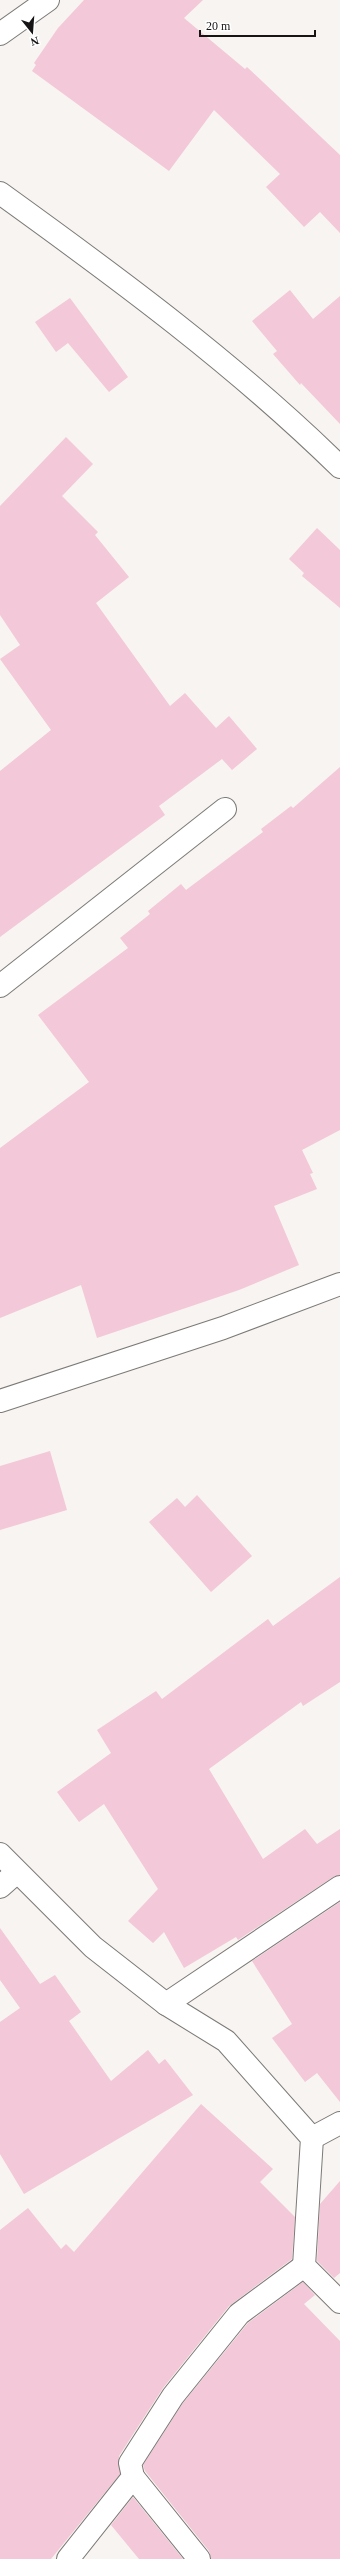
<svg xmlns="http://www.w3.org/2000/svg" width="340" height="2559" font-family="Georgia,serif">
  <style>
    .building { fill: #f3c8d8 }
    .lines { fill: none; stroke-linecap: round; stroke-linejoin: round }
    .minor-casing { stroke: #7c7977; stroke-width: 24 }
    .minor { stroke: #fff; stroke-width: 22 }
  </style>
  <rect width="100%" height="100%" fill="#f7f4f1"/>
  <g class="building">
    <polygon points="84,0 203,0 184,18 245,69 247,67 340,155 340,233 320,212 304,227 266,187 280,174 214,110 169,171 32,71 36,65 34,63 58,28"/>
    <polygon points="290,290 313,319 340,296 340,424 301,383 300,385 273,354 277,351 252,321"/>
    <polygon points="70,298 128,377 109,392 68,343 56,352 35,322"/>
    <polygon points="66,437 93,464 62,496 98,532 95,535 129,577 96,603 170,706 185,693 216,728 229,716 257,749 232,770 222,759 159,806 165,815 0,937 0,771 51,730 0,659 20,645 0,615 0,506"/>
    <polygon points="317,528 340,550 340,608 302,576 304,573 289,559"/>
    <polygon points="340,767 340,1130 302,1150 313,1173 310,1174 317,1189 274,1206 299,1265 239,1290 97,1338 81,1285 0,1318 0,1148 89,1082 38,1015 128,948 120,938 150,914 148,911 181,884 186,890 263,832 261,829 291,806 293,808"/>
    <polygon points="50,1451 67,1510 0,1530 0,1466"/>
    <polygon points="197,1495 252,1556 211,1592 149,1522 177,1498 185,1507"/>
    <polygon points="340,1577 340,1682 303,1706 301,1702 209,1769 263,1859 305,1829 317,1844 340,1829 340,1875 333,1877 238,1940 236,1937 184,1968 164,1932 153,1943 128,1921 158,1889 104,1804 79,1822 57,1792 111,1753 97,1730 156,1691 162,1699 268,1619 273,1626"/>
    <polygon points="340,1902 340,2102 317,2073 305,2082 272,2038 292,2024 252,1961"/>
    <polygon points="0,1928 40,1984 55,1975 81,2012 69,2021 111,2081 148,2050 159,2064 165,2059 193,2095 24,2194 0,2154 0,2022 20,2008 0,1980"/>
    <polygon points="201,2104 273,2169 260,2182 295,2217 292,2259 229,2306 163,2388 119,2456 120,2474 51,2559 0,2559 0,2230 28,2208 61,2249 66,2244 74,2252"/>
    <polygon points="340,2181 340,2273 334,2278 317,2261 320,2204"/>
    <polygon points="303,2282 315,2295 304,2304 340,2341 340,2559 211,2559 209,2551 145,2471 143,2465 183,2403 248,2323"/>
    <polygon points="133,2497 183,2559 139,2559 111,2525"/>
  </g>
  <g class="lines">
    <g class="minor-casing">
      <g id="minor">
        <polyline points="0,34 48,0"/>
        <path d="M 0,193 C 118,278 236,365 340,467"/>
        <polyline points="0,986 225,809"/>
        <polyline points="0,1401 223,1328 340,1284"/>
        <polyline points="0,1854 93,1947 166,2004 226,2041 312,2138 304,2266 340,2302"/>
        <polyline points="0,1887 17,1872"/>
        <polyline points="166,2004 340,1887"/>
        <polyline points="312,2138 340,2123"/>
        <polyline points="133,2477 199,2559"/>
        <polyline points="68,2559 133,2477 130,2463 173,2396 239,2314 304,2266"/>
      </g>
    </g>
    <use href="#minor" class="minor"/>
  </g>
  <g transform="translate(32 32) rotate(163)" stroke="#ffffff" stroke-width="3" paint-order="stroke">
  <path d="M0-3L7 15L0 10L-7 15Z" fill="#161414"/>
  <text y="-6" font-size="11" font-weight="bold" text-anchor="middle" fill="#161414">N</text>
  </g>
  <path d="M200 30v6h115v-6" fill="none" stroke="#161414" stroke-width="2"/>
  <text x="206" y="30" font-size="12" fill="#161414" stroke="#ffffff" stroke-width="3" paint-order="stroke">20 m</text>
</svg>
